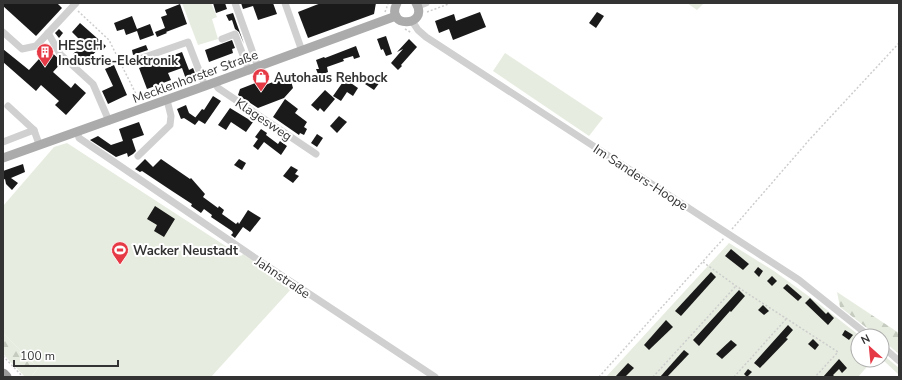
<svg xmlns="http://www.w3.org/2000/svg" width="902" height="380" font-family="'Nunito Sans',sans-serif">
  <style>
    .green { fill: #e6ecdf }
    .forest { fill: url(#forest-firs) }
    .building { fill: #1a1a1a }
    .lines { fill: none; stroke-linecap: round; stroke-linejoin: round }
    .path { stroke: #cdcdcd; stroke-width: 1.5; stroke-dasharray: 2 2; stroke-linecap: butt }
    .minor { stroke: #d0d0d0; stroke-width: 7 }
    .major { stroke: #ababab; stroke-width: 9 }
    .highway { stroke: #9a9a9a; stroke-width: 11 }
    .labels { text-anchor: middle; stroke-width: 4; stroke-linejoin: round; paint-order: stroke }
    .poi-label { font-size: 13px; font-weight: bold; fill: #333; stroke: #fff; text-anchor: start }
    .street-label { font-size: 13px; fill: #333; stroke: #fff }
  </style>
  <defs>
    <pattern id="forest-firs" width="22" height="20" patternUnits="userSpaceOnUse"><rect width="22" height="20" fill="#e6ecdf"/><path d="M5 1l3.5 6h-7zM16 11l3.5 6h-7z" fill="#c6cbc0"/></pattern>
  </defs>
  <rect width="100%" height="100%" fill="#fff"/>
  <g class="green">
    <polygon points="182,3 211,3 217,17 212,19 218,39 198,45"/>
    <polygon points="687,3 704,3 697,10"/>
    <polygon points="505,53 603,118 589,136 493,71"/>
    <polygon points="67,143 241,256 243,254 293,287 211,377 31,377 38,368 3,333 3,206 54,147"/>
    <polygon points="729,243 774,271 818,303 860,336 858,336 858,360 873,360 858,377 606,377"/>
    <polygon points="882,354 899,368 899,375 882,359"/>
  </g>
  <g class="forest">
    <polygon points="837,292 899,333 899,354 882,340 882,336 877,336 840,307"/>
    <polygon points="3,333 38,368 31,377 25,377 3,354"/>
  </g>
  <g class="building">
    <polygon points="3,3 57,3 62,8 36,36 3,6"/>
    <polygon points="213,3 225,3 227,9 216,13"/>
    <polygon points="241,3 273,3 277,14 258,20 253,6 243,9"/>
    <polygon points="321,3 376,3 374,14 308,38 298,12"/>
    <polygon points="180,4 187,24 166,32 167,33 157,37 155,32 165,28 161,17 167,15 165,10"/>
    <polygon points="480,12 486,27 453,40 449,29 439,33 435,21 454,14 456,21"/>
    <polygon points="597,12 604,16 596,28 589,23"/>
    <polygon points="233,13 244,44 239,32 235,29 232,20 229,21 226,15"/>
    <polygon points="132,16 137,29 150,24 154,35 140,40 137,31 126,35 124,29 117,31 114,23"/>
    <polygon points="80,23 106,46 103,50 100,47 87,61 89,62 85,66 80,62 78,64 72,58 75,55 73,54 79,48 76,46 81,41 72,32"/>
    <polygon points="59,29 63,33 59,38 55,33"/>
    <polygon points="386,36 392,54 386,56 383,49 381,50 377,39"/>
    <polygon points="409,39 417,47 401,65 402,66 398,70 391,63 403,49 397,52"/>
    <polygon points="232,40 235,48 232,49 233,53 209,62 205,50"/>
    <polygon points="146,45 148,50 133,55 132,50"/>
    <polygon points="356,46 360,57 354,59 353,56 343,59 344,61 327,67 328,72 321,75 318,74 316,69 319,69 316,60 324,57 325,58"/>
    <polygon points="3,49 29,70 48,49 62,62 53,72 71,88 75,83 86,93 66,115 55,105 59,101 41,85 36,91 3,62"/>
    <polygon points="182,52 189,70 193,68 197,78 187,82 182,68 168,73 171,80 147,89 139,68"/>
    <polygon points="114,65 127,95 108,104 102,91 113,86 105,69"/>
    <polygon points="371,76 380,82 374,90 365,84"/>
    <polygon points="286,77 288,82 291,81 293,88 284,98 258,108 238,95 240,89 258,82 260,87"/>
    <polygon points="345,79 358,88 353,96 347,92 341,101 333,96"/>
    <polygon points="325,90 335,99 324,112 320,108 318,111 311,105"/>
    <polygon points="213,96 221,101 205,124 195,118 202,109 204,110"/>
    <polygon points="285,99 298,109 295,113 307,122 304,127 307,129 304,135 300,133 299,135 273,117"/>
    <polygon points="186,105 189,113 199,120 195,125 184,118 181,119 177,109"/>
    <polygon points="230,108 253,122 246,132 231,122 226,130 218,125"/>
    <polygon points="339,116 347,122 337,133 330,126"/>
    <polygon points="139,122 144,135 132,139 136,151 133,154 128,157 127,153 116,157 90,140 98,136 111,145 123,141 119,129"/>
    <polygon points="261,129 267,133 266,135 278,144 280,141 287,146 281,155 264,142 258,150 253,146 258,139 255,137"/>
    <polygon points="317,134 323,138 317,147 311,143"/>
    <polygon points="145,159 153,167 161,159 190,179 191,178 205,194 203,197 218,208 219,206 224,210 222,214 236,224 238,222 239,224 248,210 261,218 250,232 243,227 235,238 231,235 233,233 232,231 211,217 212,215 204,209 201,213 191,206 192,204 172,191 142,171 140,172 135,169"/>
    <polygon points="239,159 246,163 242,170 234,165"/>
    <polygon points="23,164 25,172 11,178 18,183 12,190 6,184 5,179 3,180 3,171"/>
    <polygon points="291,166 298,170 295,174 299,176 293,183 283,176"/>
    <polygon points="155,206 175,219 164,237 154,231 157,225 147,219"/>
    <polygon points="731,249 749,264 743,270 725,256"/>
    <polygon points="758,267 763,271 759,277 754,272"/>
    <polygon points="711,272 716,277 681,316 675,311"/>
    <polygon points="772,276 777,281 772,286 767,281"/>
    <polygon points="787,284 802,297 798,301 783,288"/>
    <polygon points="739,290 745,296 731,312 730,311 699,346 693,340"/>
    <polygon points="810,298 826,314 828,312 834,318 828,325 805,303"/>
    <polygon points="763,305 769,311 764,315 758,310"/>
    <polygon points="666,320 673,327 649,350 644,345"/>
    <polygon points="788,325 793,330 786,338 788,339 760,368 754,363"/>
    <polygon points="845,330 853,335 849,340 842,335"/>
    <polygon points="813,339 819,345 815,350 808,344"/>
    <polygon points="731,340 737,345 722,359 716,354"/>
    <polygon points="684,350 689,354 667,377 660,377"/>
    <polygon points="839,359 847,368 842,373 839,369 833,375 835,377 823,377"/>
    <polygon points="628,363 634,368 625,377 615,377"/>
    <polygon points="748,369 752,372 747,377 744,374"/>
  </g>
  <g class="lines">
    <g class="path">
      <polyline points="78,11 109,40 140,102"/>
      <polyline points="385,12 388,4"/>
      <polyline points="427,12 451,3"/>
      <polyline points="405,29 412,33"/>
      <polyline points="732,229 810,139 899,43"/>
      <polyline points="703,262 736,286 838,352 815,377"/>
      <polyline points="3,356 23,377"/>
      <polyline points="599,377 724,238"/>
      <polyline points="653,377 736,286"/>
      <polyline points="734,377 787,318"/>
    </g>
    <g class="minor">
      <polyline points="235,3 258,67"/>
      <polyline points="285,3 302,51"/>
      <polyline points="418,6 426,3"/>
      <polyline points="412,21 418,30 426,37 799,280 869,336"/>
      <polyline points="3,32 22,49 36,46 76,3"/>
      <polyline points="48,33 60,54 93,84 109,121"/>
      <polyline points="222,39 235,34 249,71"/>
      <polyline points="139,59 188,42 205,86"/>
      <polyline points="215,83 218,88 316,154"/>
      <polyline points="8,106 34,130"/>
      <polyline points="77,131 79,138 264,264 435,377"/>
      <polyline points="3,142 34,130 39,144"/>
      <polyline points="138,156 170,125 171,116 167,100"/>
      <polyline points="882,346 899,361"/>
    </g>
    <g class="major">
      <path d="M 397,3 C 384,29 430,27 416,3"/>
      <polyline points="3,158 205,86 396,16"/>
    </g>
    <polyline class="highway" points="3,374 6,377"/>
  </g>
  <defs>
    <g id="building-pin" transform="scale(0.9)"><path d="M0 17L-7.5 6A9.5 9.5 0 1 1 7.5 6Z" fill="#e63946" stroke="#fff"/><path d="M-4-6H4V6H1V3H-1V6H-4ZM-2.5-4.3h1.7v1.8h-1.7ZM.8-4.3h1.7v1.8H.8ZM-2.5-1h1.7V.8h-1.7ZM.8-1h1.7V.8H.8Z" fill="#fff"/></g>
    <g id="shop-pin" transform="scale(0.9)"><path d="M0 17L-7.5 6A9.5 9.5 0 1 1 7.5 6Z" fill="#e63946" stroke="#fff"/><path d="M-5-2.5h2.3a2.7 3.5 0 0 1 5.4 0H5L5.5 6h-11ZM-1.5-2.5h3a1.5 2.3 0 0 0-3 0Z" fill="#fff"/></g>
    <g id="stadium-pin" transform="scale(0.9)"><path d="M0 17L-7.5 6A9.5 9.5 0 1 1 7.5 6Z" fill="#e63946" stroke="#fff"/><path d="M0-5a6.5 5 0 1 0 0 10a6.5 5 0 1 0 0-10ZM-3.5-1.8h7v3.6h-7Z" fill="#fff"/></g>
  </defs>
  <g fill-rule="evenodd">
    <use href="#building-pin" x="45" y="52"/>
    <use href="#shop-pin" x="261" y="77"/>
    <use href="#stadium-pin" x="120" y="250"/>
  </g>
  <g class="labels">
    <g class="poi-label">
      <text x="58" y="50">HESCH<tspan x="58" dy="15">Industrie-Elektronik</tspan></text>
      <text x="274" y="82">Autohaus Rehbock</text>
      <text x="133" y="255">Wacker Neustadt</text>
    </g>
    <g class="street-label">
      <text transform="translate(195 76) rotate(-20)" y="5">Mecklenhorster Straße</text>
      <text transform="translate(264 119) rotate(34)" y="5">Klagesweg</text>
      <text transform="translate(641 177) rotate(33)" y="5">Im Sanders-Hoope</text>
      <text transform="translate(283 277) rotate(34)" y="5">Jahnstraße</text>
    </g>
  </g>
  <rect width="902" height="380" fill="none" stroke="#333333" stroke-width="8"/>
  <g transform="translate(870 348) rotate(333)"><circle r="19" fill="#ffffff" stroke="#adadad"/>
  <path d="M0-3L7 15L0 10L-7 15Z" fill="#e63946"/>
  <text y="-6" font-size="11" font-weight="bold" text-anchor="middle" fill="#333333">N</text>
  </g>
  <path d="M14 360v6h104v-6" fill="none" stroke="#333333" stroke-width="2"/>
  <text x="20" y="360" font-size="12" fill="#333333" stroke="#ffffff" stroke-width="3" paint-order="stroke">100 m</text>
</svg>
